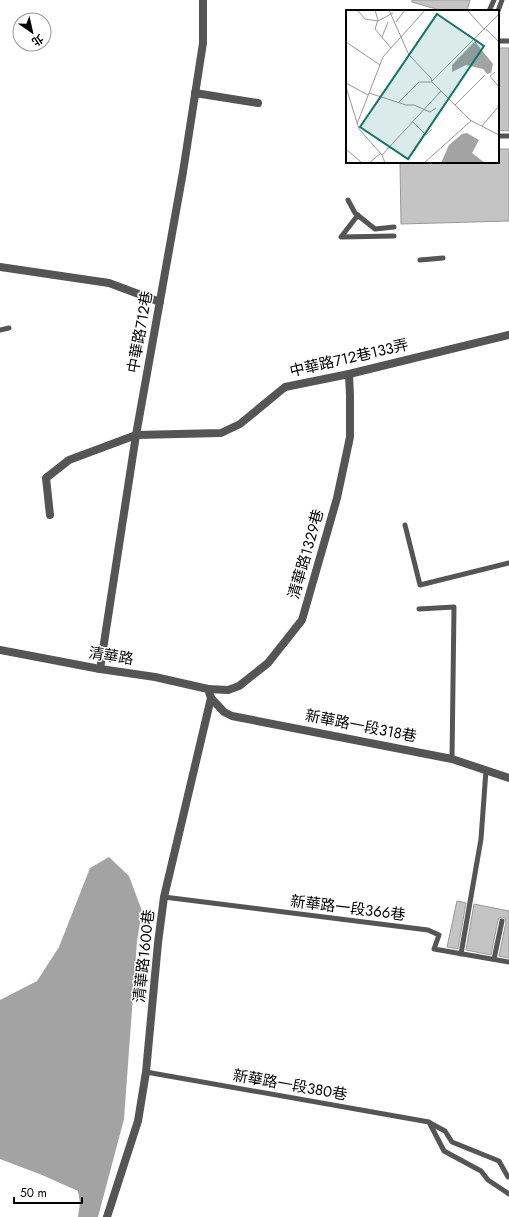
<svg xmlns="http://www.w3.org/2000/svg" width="509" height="1217" font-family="Jost,'Noto Sans TC',sans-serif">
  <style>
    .water { fill: #a3a3a3 }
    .building { fill: #c4c4c4; stroke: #999 }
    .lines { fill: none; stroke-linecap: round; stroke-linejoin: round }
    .service { stroke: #555; stroke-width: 5 }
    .minor { stroke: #555; stroke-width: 8 }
    .labels { text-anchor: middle; stroke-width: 3; stroke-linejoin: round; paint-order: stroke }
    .street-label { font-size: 15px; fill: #000; stroke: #fff }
    .inset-road { fill: none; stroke: #999; stroke-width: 1 }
    .view { fill: #0f766e; fill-opacity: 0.15; stroke: #0f766e; stroke-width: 2 }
    .inset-edge { fill: none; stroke: #000; stroke-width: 2 }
  </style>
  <rect width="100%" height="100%" fill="#fff"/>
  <polygon class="water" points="109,857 129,876 142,911 137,941 124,1119 98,1217 78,1217 80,1203 78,1191 42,1175 0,1159 0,1000 37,981 59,947 90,868"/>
  <g class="building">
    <polygon points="412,0 470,0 467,11 443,11 412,2"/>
    <polygon points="498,48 509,48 509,131 498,130"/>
    <polygon points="498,149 509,149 509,221 401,224 400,162 498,162"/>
    <polygon points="457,901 466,903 458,949 447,947"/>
    <polygon points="474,904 509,911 509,958 499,956 506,922 505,918 502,917 499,918 498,920 491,955 466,950"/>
  </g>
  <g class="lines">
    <g class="service">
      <polyline points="489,11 494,0"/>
      <polyline points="498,11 502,0"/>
      <polyline points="498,41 509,41"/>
      <polyline points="498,136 509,136"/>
      <polyline points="348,200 355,213 375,229 394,227"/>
      <polyline points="358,215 341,237 394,236"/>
      <polyline points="420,260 443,258"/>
      <polyline points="0,330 9,328"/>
      <polyline points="405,525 420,585 509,563"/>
      <polyline points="419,609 454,607 452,759"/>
      <polyline points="164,897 428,930 439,935 434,949 509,962"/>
      <polyline points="461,954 481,839 486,770"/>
      <polyline points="494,959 502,921"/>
      <polyline points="146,1072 429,1122 444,1151 481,1171 488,1180 509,1194"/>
      <polyline points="430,1123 445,1131 452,1142 499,1161 508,1177 509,1177"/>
    </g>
    <g class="minor">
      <polyline points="195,93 258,103"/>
      <polyline points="0,267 109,283 160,302"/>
      <polyline points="50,515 46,478 69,460 136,435 221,433 240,424 285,387 349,374 509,335"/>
      <polyline points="0,650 100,669 155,677 208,689 211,698 164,897 158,943 146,1072 138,1121 107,1217"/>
      <polyline points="100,669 136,435 183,172 203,43 203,0"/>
      <polyline points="208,689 228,690 239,686 268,663 302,620 337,498 350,437 350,396 349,374"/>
      <polyline points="211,698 224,712 232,716 452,759 509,778"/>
    </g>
  </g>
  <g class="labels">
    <g class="street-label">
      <text transform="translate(140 332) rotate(-80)" y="5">中華路712巷</text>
      <text transform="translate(349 358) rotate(-13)" y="5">中華路712巷133弄</text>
      <text transform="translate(306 554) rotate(-74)" y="5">清華路1329巷</text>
      <text transform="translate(111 656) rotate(9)" y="5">清華路</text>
      <text transform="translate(361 726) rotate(11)" y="5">新華路一段318巷</text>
      <text transform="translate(348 908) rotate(7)" y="5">新華路一段366巷</text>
      <text transform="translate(144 956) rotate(-84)" y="5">清華路1600巷</text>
      <text transform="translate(290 1085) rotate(10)" y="5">新華路一段380巷</text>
    </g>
  </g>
  <g transform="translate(346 10)">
    <rect width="153" height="153" fill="#fff"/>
    <path d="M 131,29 L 130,33 L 147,54 L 145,63 L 141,64 L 137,59 L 120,55 L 106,62 L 106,55 ZM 121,123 L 133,130 L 126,143 L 139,153 L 95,153 L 103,135 L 116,124 Z" fill="#a3a3a3"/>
    <path class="inset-road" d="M 11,0 L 19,9 L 32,11 L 47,3M 29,0 L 32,10 L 29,19 L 45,38M 43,0 L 63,45 L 85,68 L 86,72 L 124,110 L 153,125M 121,0 L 139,20M 50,12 L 59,0M 140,19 L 153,32M 36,27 L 42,12M 0,32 L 34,55M 149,62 L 144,66 L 153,77M 86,71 L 153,4M 0,73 L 22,85M 0,77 L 13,119 L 36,145 L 39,153M 23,83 L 60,95 L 68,95 L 84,102 L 90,98M 53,92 L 73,72 L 86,72M 109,95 L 139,65M 66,111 L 80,125 L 86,119M 11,114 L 37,47 L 79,0M 136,116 L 153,96M 0,139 L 16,153M 36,145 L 95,81M 23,153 L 35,143M 78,153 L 126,110"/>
    <path class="view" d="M 91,4 L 138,36 L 62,149 L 14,117 Z"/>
    <rect width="153" height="153" class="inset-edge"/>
  </g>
  <g transform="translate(32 32) rotate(146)"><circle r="19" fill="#ffffff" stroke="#999999"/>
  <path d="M0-3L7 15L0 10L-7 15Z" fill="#000000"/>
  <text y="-6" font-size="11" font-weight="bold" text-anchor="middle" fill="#000000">北</text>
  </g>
  <path d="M14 1197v6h68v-6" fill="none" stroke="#000000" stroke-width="2"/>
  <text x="20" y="1197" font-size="12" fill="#000000" stroke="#ffffff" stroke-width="3" paint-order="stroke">50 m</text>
</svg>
